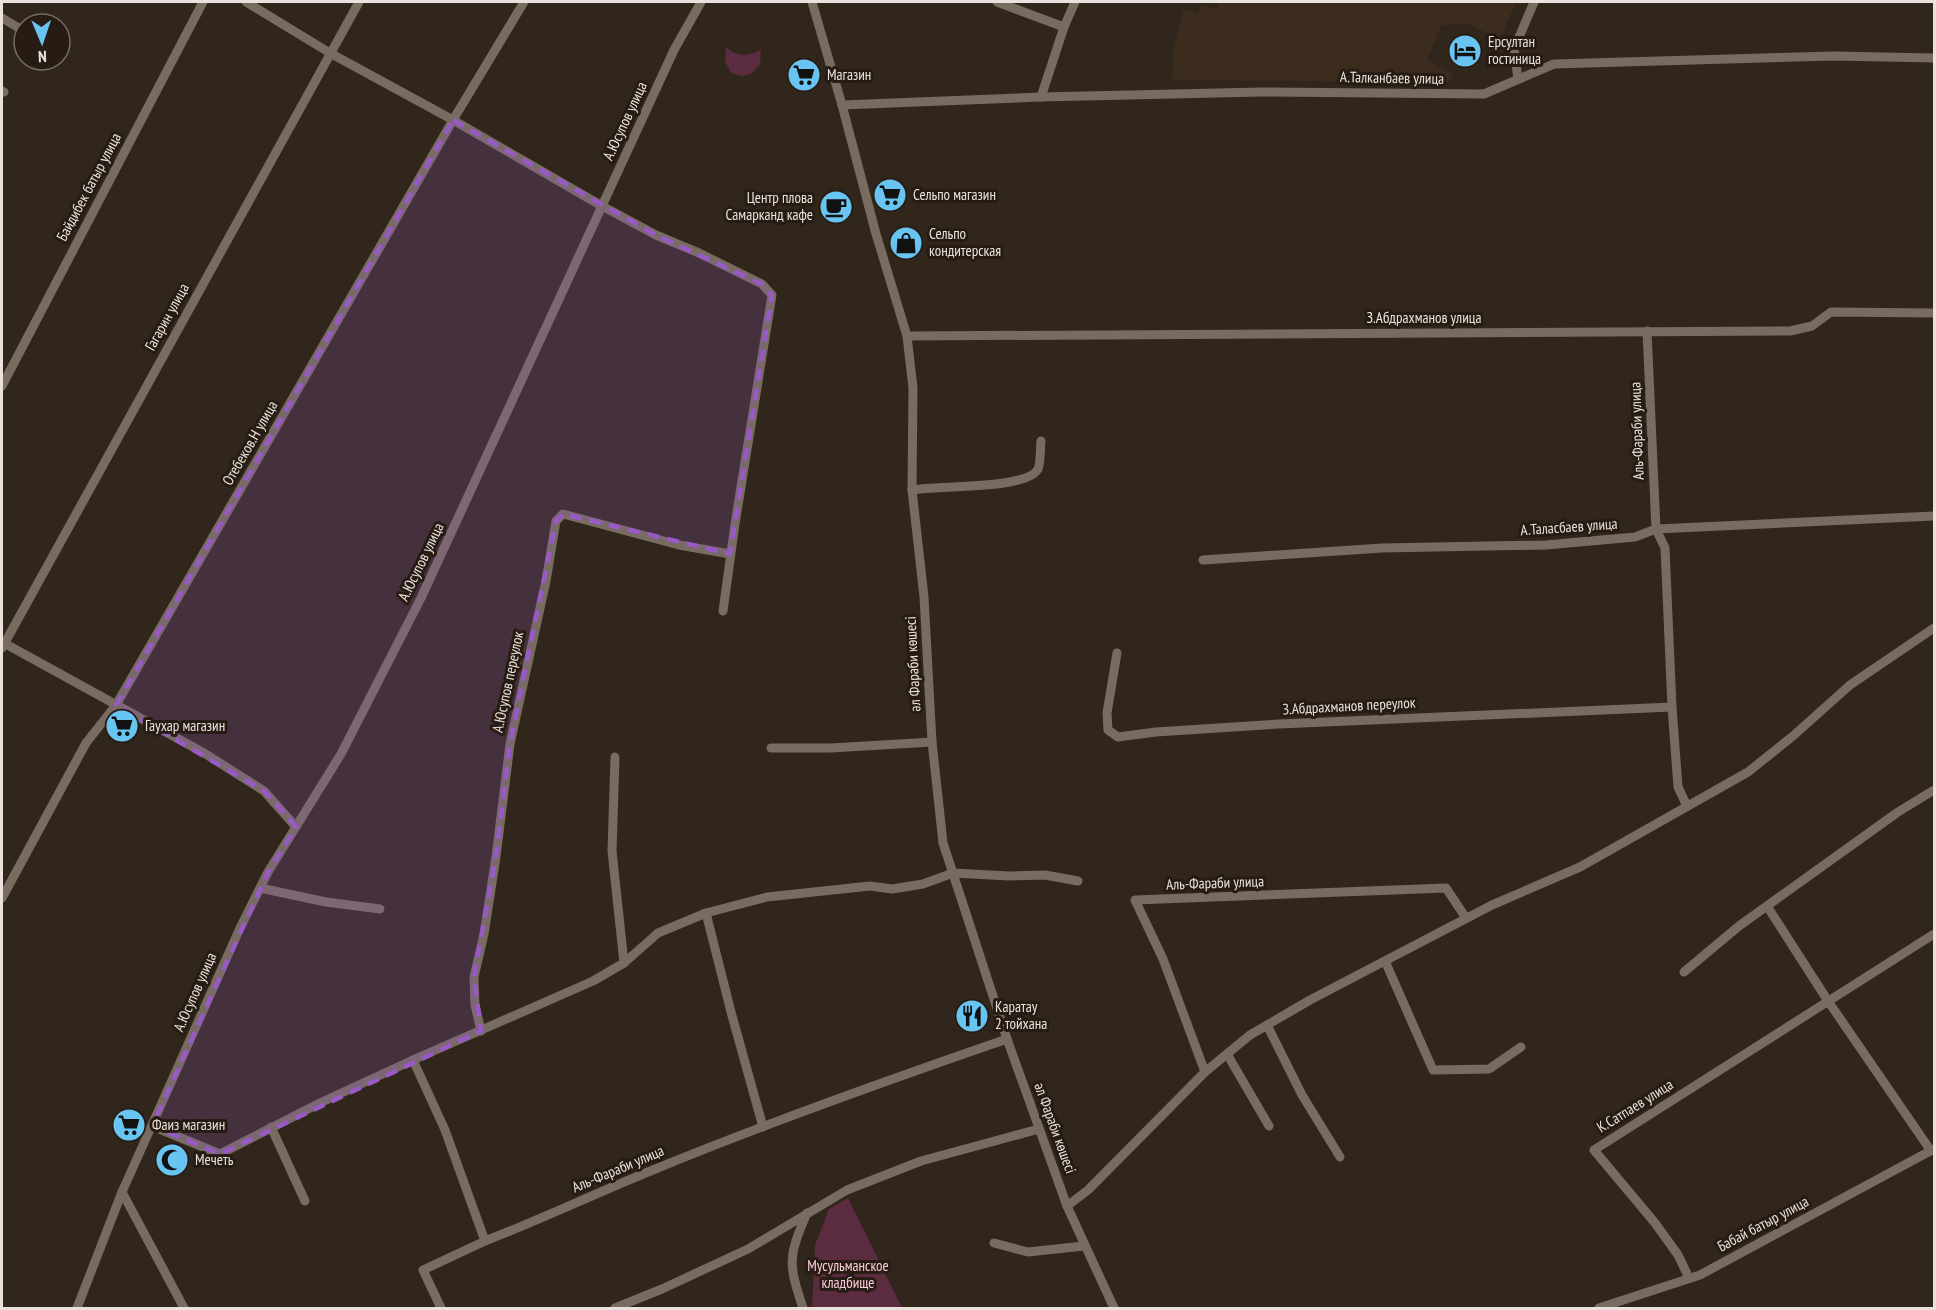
<svg xmlns="http://www.w3.org/2000/svg" width="1936" height="1310" font-family="'PT Sans Narrow',sans-serif">
  <style>
    .built { fill: #3c2c1e }
    .green { fill: #5b2c3f }
    .lines { fill: none; stroke-linecap: round; stroke-linejoin: round }
    .minor { stroke: #786b60; stroke-width: 9 }
    .marked { fill: #975ac6; fill-opacity: 0.2; stroke: #975ac6; stroke-width: 4.5; stroke-dasharray: 12 8; stroke-linejoin: round }
    .labels { text-anchor: middle; stroke-width: 6; stroke-linejoin: round; paint-order: stroke }
    .poi-label { font-size: 15px; fill: #eae3dd; stroke: #271c13; text-anchor: start }
    .street-label { font-size: 15px; fill: #eae3dd; stroke: #271c13 }
    .park-label { font-size: 15px; fill: #facbdb; stroke: #271c13 }
  </style>
  <rect width="100%" height="100%" fill="#31261c"/>
  <polygon class="built" points="1219,2 1516,2 1500,39 1465,23 1441,26 1427,60 1453,74 1450,82 1172,80 1174,46 1184,9 1198,14 1200,5 1217,9"/>
  <g class="green">
    <path d="M 726,47 C 736,57 750,57 761,49 L 760,64 L 751,74 L 741,76 L 731,73 L 725,61 Z"/>
    <polygon points="848,1198 902,1308 812,1308 815,1245 829,1209"/>
  </g>
  <g class="lines">
    <g class="minor">
      <polyline points="246,2 330,53 453,120 602,206 656,235 699,253 762,284 772,295 735,524 723,611"/>
      <polyline points="812,2 842,105 876,234 907,336 913,388 912,490 924,597 932,742 943,843 1007,1039 1067,1206 1114,1308"/>
      <polyline points="997,2 1064,27"/>
      <polyline points="2,18 24,31"/>
      <polyline points="1518,79 1514,49 1534,2"/>
      <polyline points="2,91 4,92"/>
      <polyline points="1041,97 1064,27 1075,2"/>
      <polyline points="842,105 1041,97 1261,92 1484,94 1554,64 1834,56 1934,58"/>
      <polyline points="1647,331 1656,529 1665,548 1672,707 1678,787 1687,806"/>
      <polyline points="907,336 1790,331 1812,326 1831,312 1934,313"/>
      <polyline points="2,386 203,2"/>
      <path d="M 912,490 C 937,485 1027,490 1038,469 C 1041,462 1040,449 1041,441"/>
      <polyline points="1203,560 1382,548 1546,545 1635,537 1656,529 1934,516"/>
      <polyline points="2,642 204,753 264,791 296,827"/>
      <polyline points="2,648 359,2"/>
      <polyline points="1117,653 1107,713 1108,730 1118,737 1156,732 1279,724 1672,707"/>
      <polyline points="771,748 831,748 932,742"/>
      <polyline points="615,757 612,851 624,963"/>
      <polyline points="260,888 326,902 380,909"/>
      <polyline points="2,898 86,743 116,705 453,120 524,2"/>
      <polyline points="1767,906 1828,1001 1931,1151"/>
      <polyline points="706,913 731,1012 763,1127"/>
      <polyline points="1385,961 1433,1070 1489,1069 1521,1047"/>
      <polyline points="1684,972 1739,926 1898,812 1934,790"/>
      <polyline points="1267,1025 1302,1095 1340,1157"/>
      <polyline points="481,1031 475,1005 474,977 484,934 496,857 510,744 546,581 556,521 563,514 679,545 730,554"/>
      <polyline points="1227,1054 1269,1126"/>
      <polyline points="413,1060 593,981 624,963 658,933 706,913 767,897 870,886 892,889 923,884 953,873 1009,876 1045,875 1078,881"/>
      <polyline points="1205,1072 1163,959 1135,900 1446,888 1466,918"/>
      <polyline points="152,1126 220,1154 322,1102 413,1060 445,1130 485,1241 423,1270 441,1308"/>
      <polyline points="271,1127 305,1201"/>
      <polyline points="122,1192 184,1308"/>
      <polyline points="1067,1206 1088,1190 1205,1072 1250,1035 1310,1000 1492,905 1580,867 1748,772 1793,736 1850,685 1934,628"/>
      <path d="M 485,1241 C 542,1219 596,1193 653,1170 C 769,1122 888,1080 1007,1039"/>
      <polyline points="994,1243 1028,1252 1084,1246"/>
      <polyline points="1689,1278 1678,1255 1655,1223 1594,1150 1934,934"/>
      <polyline points="77,1308 122,1192 240,928 268,872 341,754 421,598 674,50 701,2"/>
      <polyline points="615,1308 662,1289 748,1249 847,1190 921,1161 1039,1129"/>
      <path d="M 803,1308 C 788,1263 788,1257 807,1213"/>
      <polyline points="1599,1308 1700,1275 1934,1149"/>
    </g>
  </g>
  <path class="marked" d="M 453,120 L 656,235 L 762,284 L 772,295 L 730,554 L 563,514 L 556,521 L 510,744 L 496,857 L 474,977 L 481,1031 L 220,1154 L 152,1126 L 268,872 L 296,827 L 264,791 L 116,705 Z"/>
  <defs>
    <g id="hotel-disc" transform="scale(1.725)"><circle r="9.5" fill="#68c4f0" stroke="#271c13"/><path d="M-6-4.5h1.5V1H6V5H4.5V3h-9V5H-6ZM-4 0a1.8 1.8 0 1 1 3.6 0ZM.5 0V-2.5h3Q6-2.5 6 0Z" fill="#111"/></g>
    <g id="supermarket-disc" transform="scale(1.725)"><circle r="9.5" fill="#68c4f0" stroke="#271c13"/><path d="M-6-5.5h2.5l.6 2H6L4.5 2H-2.5L-4.4-4H-6ZM-1.5 3.2a1.3 1.3 0 1 0 .1 0ZM3 3.2a1.3 1.3 0 1 0 .1 0Z" fill="#111"/></g>
    <g id="cafe-disc" transform="scale(1.725)"><circle r="9.5" fill="#68c4f0" stroke="#271c13"/><path d="M-5.5-4.5H6V0H3Q3 3.5 0 3.5H-2.5Q-5.5 3.5-5.5 0ZM3-3.2v2h1.7v-2ZM-6 4.5H4V6H-6Z" fill="#111"/></g>
    <g id="shop-disc" transform="scale(1.725)"><circle r="9.5" fill="#68c4f0" stroke="#271c13"/><path d="M-5-2.5h2.3a2.7 3.5 0 0 1 5.4 0H5L5.5 6h-11ZM-1.5-2.5h3a1.5 2.3 0 0 0-3 0Z" fill="#111"/></g>
    <g id="restaurant-disc" transform="scale(1.725)"><circle r="9.5" fill="#68c4f0" stroke="#271c13"/><path d="M-5-6h1v4h1v-4h1v4h1v-4h1v5L-1.5 .5V6h-2V.5L-5-1ZM5-6V6H3V1.5H1.5Q1.5-4 5-6Z" fill="#111"/></g>
    <g id="mosque-disc" transform="scale(1.725)"><circle r="9.5" fill="#68c4f0" stroke="#271c13"/><path d="M3.5-4.9A6 6 0 1 0 3.5 4.9A5 5 0 1 1 3.5-4.9Z" fill="#111"/></g>
  </defs>
  <g fill-rule="evenodd">
    <use href="#hotel-disc" x="1465" y="51"/>
    <use href="#supermarket-disc" x="804" y="75"/>
    <use href="#supermarket-disc" x="890" y="195"/>
    <use href="#cafe-disc" x="836" y="207"/>
    <use href="#shop-disc" x="906" y="243"/>
    <use href="#supermarket-disc" x="122" y="726"/>
    <use href="#restaurant-disc" x="972" y="1016"/>
    <use href="#supermarket-disc" x="129" y="1125"/>
    <use href="#mosque-disc" x="172" y="1160"/>
  </g>
  <g class="labels">
    <g class="poi-label">
      <text x="1488" y="47">Ерсултан<tspan x="1488" dy="17">гостиница</tspan></text>
      <text x="827" y="80">Магазин</text>
      <text x="913" y="200">Сельпо магазин</text>
      <text x="813" y="203" text-anchor="end">Центр плова<tspan x="813" dy="17">Самарканд кафе</tspan></text>
      <text x="929" y="239">Сельпо<tspan x="929" dy="17">кондитерская</tspan></text>
      <text x="145" y="731">Гаухар магазин</text>
      <text x="995" y="1012">Каратау<tspan x="995" dy="17">2 тойхана</tspan></text>
      <text x="152" y="1130">Фаиз магазин</text>
      <text x="195" y="1165">Мечеть</text>
    </g>
    <g class="street-label">
      <text transform="translate(1392 78) rotate(1)" y="5">А.Талканбаев улица</text>
      <text transform="translate(625 121) rotate(-65)" y="5">А.Юсупов улица</text>
      <text transform="translate(89 187) rotate(-62)" y="5">Байдибек батыр улица</text>
      <text transform="translate(167 317) rotate(-61)" y="5">Гагарин улица</text>
      <text x="1424" y="323">З.Абдрахманов улица</text>
      <text transform="translate(1637 431) rotate(-92)" y="5">Аль-Фараби улица</text>
      <text transform="translate(250 443) rotate(-60)" y="5">Отебеков.Н улица</text>
      <text transform="translate(1569 527) rotate(-4)" y="5">А.Таласбаев улица</text>
      <text transform="translate(421 562) rotate(-64)" y="5">А.Юсупов улица</text>
      <text transform="translate(913 664) rotate(-93)" y="5">әл Фараби көшесі</text>
      <text transform="translate(508 682) rotate(-78)" y="5">А.Юсупов переулок</text>
      <text transform="translate(1349 706) rotate(-3)" y="5">З.Абдрахманов переулок</text>
      <text transform="translate(1215 883) rotate(-2)" y="5">Аль-Фараби улица</text>
      <text transform="translate(195 992) rotate(-66)" y="5">А.Юсупов улица</text>
      <text transform="translate(1635 1106) rotate(-32)" y="5">К.Сатпаев улица</text>
      <text transform="translate(1055 1128) rotate(70)" y="5">әл Фараби көшесі</text>
      <text transform="translate(618 1169) rotate(-23)" y="5">Аль-Фараби улица</text>
      <text transform="translate(1763 1224) rotate(-28)" y="5">Бабай батыр улица</text>
    </g>
    <g class="park-label">
      <text x="848" y="1271">Мусульманское<tspan x="848" dy="17">кладбище</tspan></text>
    </g>
  </g>
  <rect width="1936" height="1310" fill="none" stroke="#eae3dd" stroke-width="6"/>
  <g transform="translate(42 42) rotate(178)"><circle r="28" fill="#271c13" stroke="#756c64" stroke-width="1.5"/>
  <path d="M0-4.5L10 22L0 15L-10 22Z" fill="#68c4f0"/>
  <text y="-9" font-size="16" font-weight="bold" text-anchor="middle" fill="#eae3dd">N</text>
  </g>
</svg>
